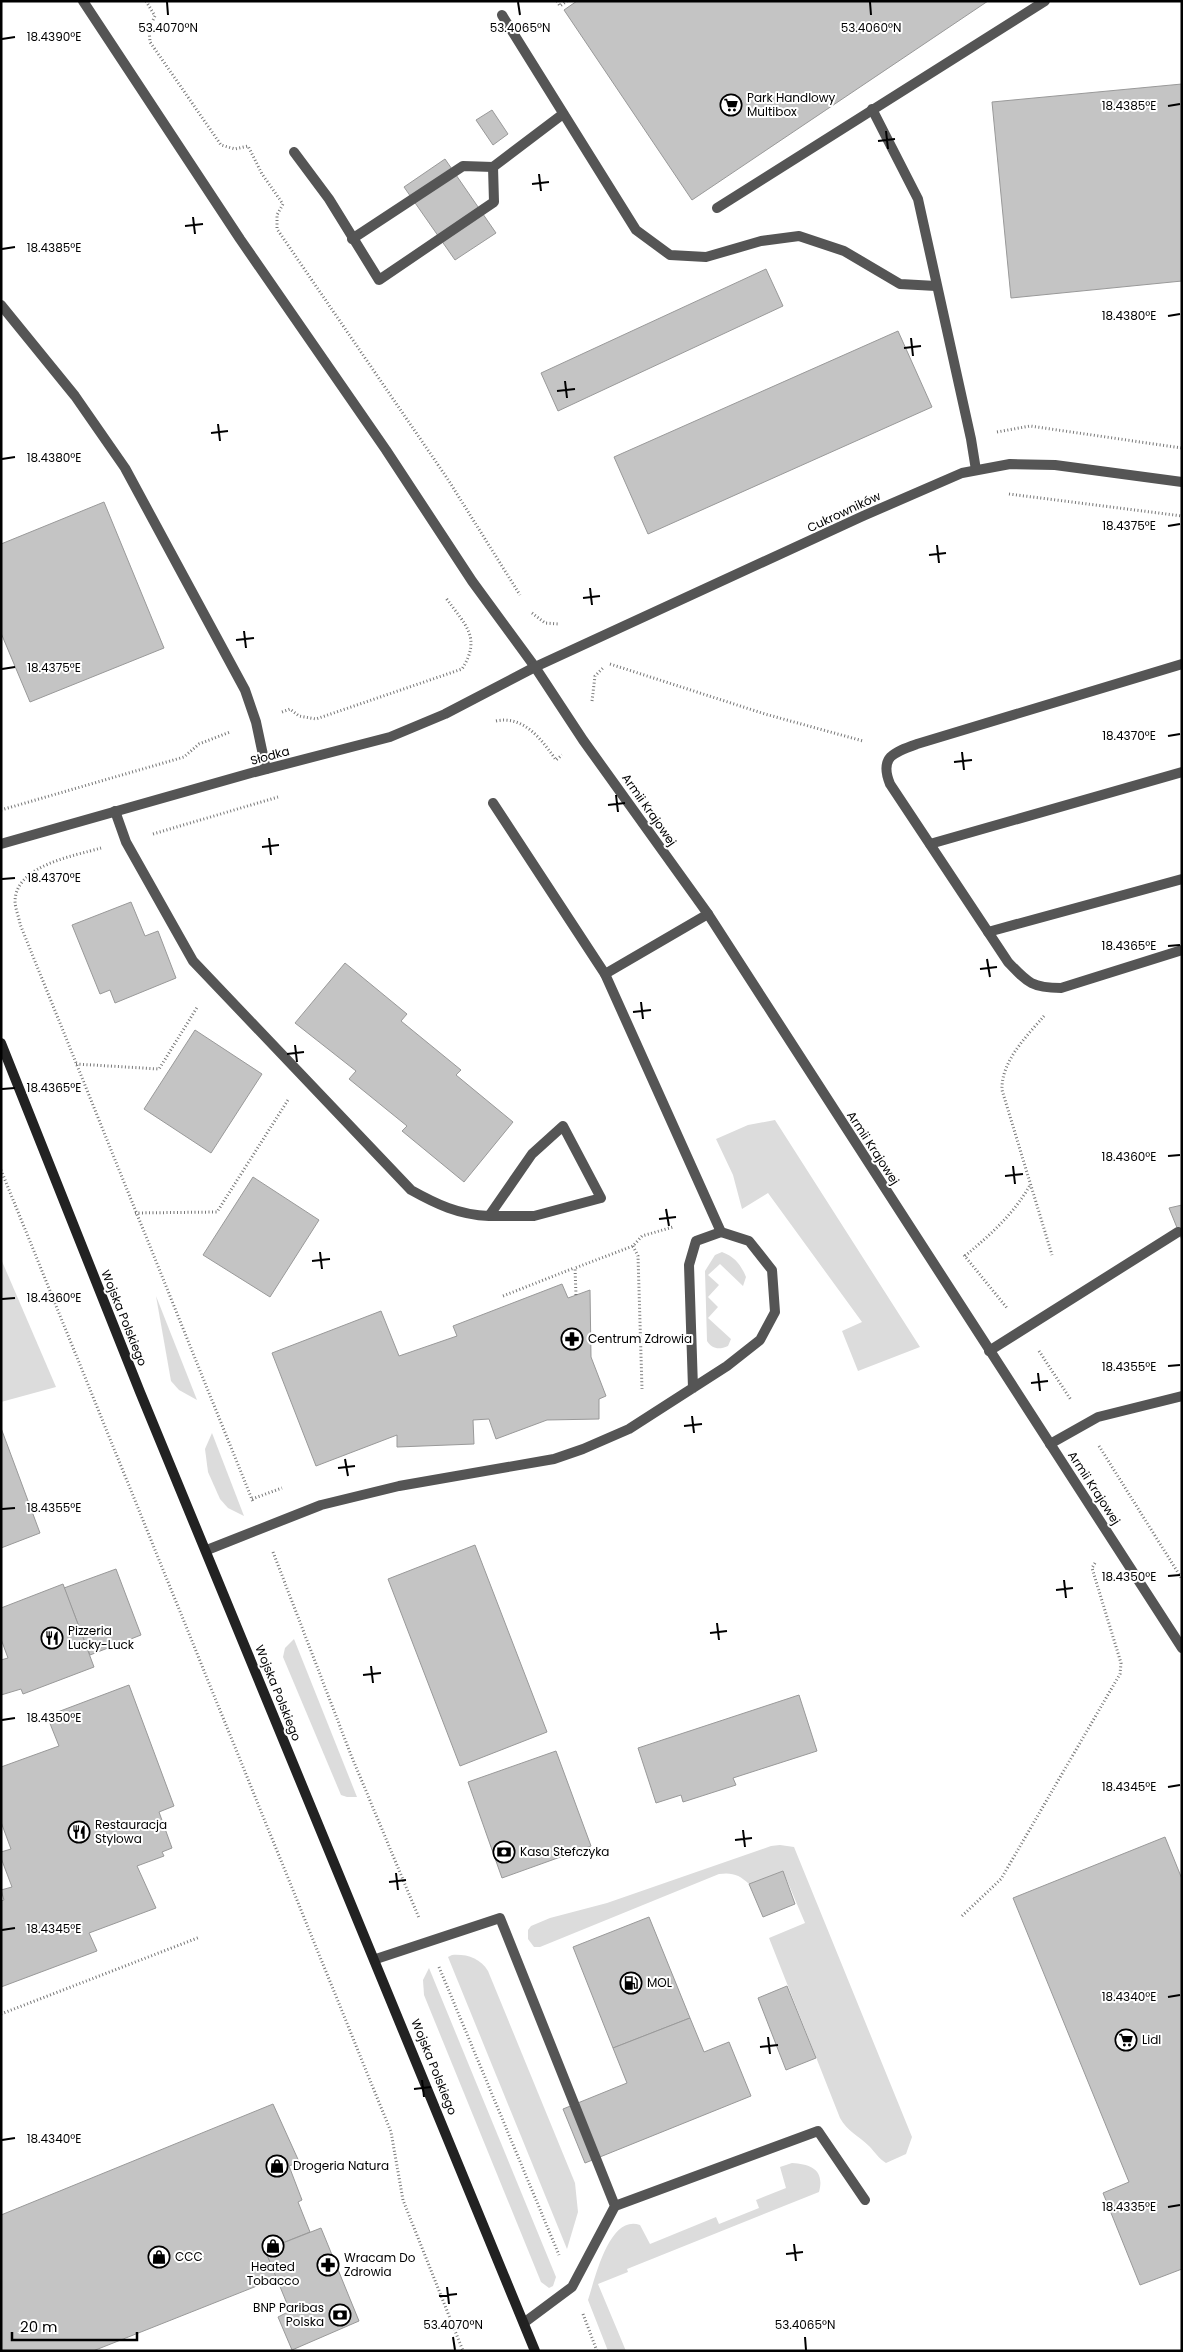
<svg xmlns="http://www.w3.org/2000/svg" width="1183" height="2352" font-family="Poppins,sans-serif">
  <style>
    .green { fill: #dcdcdc }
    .building { fill: #c4c4c4; stroke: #999 }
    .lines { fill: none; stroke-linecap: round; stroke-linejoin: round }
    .path { stroke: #777; stroke-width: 3; stroke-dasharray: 1 2.5; stroke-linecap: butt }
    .lane { stroke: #555; stroke-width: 10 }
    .street { stroke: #555; stroke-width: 10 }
    .secondary { stroke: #222; stroke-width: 10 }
    .ticks { fill: none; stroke: #000; stroke-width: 2 }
    .labels { text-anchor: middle; stroke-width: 4; stroke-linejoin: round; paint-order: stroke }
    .poi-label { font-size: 12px; fill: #000; stroke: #fff; text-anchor: start }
    .street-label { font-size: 12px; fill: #000; stroke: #fff }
    .ticks-label { font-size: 12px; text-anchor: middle; fill: #000; stroke: #fff; stroke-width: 4; stroke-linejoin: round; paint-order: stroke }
  </style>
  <rect width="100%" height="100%" fill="#fff"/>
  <g class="green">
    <polygon points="775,1120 920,1347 858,1371 842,1331 862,1322 768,1193 742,1209 733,1175 716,1139 748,1125"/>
    <path d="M 722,1252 C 735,1257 741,1265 746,1277 L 743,1286 L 720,1264 L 708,1275 L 719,1285 L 708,1297 L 718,1307 L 708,1318 L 731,1339 L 728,1346 C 719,1350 712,1349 707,1341 L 705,1271 L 715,1255 Z"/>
    <polygon points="1,1259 56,1387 1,1402"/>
    <polygon points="156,1296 197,1400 179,1390 171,1381"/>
    <polygon points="212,1433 244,1516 228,1508 220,1499 208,1472 205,1449"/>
    <polygon points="294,1639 357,1797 347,1797 341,1795 283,1657 285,1648"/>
    <path d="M 780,1845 L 794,1847 L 912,2137 L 906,2154 L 886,2163 C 879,2159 875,2152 869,2146 C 859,2136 847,2131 840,2118 L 769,1938 L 805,1923 L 783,1871 L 749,1884 C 740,1875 732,1872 719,1874 L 540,1947 L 534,1947 L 528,1939 L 528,1930 L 531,1926 L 550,1918 L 607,1903 L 771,1846 Z"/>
    <path d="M 452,1955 C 467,1954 480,1958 488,1971 L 575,2183 L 578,2212 L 567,2249 L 448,1957 Z"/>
    <polygon points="429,1968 556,2277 553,2286 549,2288 541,2282 424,1995 423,1980"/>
    <path d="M 792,2163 C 811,2164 825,2170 819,2192 L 627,2269 L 628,2272 L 598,2284 L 626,2351 L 608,2351 L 588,2300 C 595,2279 609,2214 640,2225 L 650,2244 L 716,2217 L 719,2224 L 759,2208 L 756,2200 L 786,2188 L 780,2167 Z"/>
  </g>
  <g class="building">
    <polygon points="577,1 988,1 692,200 564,10"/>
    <polygon points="1182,84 1182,281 1011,298 992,102"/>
    <polygon points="492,110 508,134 493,145 476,120"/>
    <polygon points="445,159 496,233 455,260 404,187"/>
    <polygon points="766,269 783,306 558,411 541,373"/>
    <polygon points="898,331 932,407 648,534 614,457"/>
    <polygon points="104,502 164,648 30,702 1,633 1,544"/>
    <polygon points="131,902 145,936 158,931 176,978 115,1003 110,990 100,994 72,925"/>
    <polygon points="345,963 407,1014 401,1021 461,1070 456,1075 513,1122 464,1182 402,1131 407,1126 349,1079 356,1071 295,1023"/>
    <polygon points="195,1030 262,1074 211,1153 144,1109"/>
    <polygon points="253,1177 319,1220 270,1297 203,1255"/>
    <polygon points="1182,1205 1182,1240 1169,1208"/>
    <polygon points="562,1284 568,1298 590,1290 591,1357 606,1396 599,1399 599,1419 547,1420 496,1439 489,1419 473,1420 474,1444 397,1447 397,1435 316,1466 272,1353 381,1311 399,1356 457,1336 453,1326"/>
    <polygon points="1,1428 40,1533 1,1548"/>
    <polygon points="475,1545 547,1732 460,1766 388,1579"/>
    <polygon points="116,1569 141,1635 90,1655 64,1588"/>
    <polygon points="63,1584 94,1667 23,1694 21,1689 1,1695 1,1660 8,1658 1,1639 1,1608"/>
    <polygon points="129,1685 174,1806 159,1812 172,1848 162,1852 164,1856 137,1866 156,1908 89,1933 97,1951 1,1987 1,1901 4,1900 1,1890 12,1887 1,1858 1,1852 11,1849 1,1822 1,1767 59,1746 47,1716"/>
    <polygon points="799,1695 817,1751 733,1778 736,1785 683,1802 681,1795 656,1803 638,1748"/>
    <polygon points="556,1751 591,1846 502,1878 468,1782"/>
    <polygon points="1165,1837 1182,1879 1182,2269 1140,2285 1103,2193 1129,2182 1013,1898"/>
    <polygon points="783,1871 795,1904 763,1917 749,1884"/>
    <polygon points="649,1917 690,2018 613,2048 573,1947"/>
    <polygon points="787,1986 816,2058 786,2070 758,1998"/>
    <polygon points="690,2018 704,2052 729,2042 751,2096 585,2163 563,2109 627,2083 613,2048"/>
    <polygon points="273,2104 301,2166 296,2168 294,2164 289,2166 302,2200 298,2202 310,2232 265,2250 277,2278 93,2351 1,2351 1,2215"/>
    <polygon points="321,2228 359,2321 292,2350 278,2317 290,2311 265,2250"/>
  </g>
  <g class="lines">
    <g class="path">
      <polyline points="146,1 155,16 149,28 150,42 221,145 235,149 248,146 262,174 283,204 277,215 277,229 447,478 520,595"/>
      <polyline points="557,1 560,6 567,1"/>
      <polyline points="997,432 1030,426 1182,448"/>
      <polyline points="1009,494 1182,516"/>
      <polyline points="532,613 545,623 559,624"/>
      <polyline points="610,664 765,714 863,741"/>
      <polyline points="592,701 595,676 604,667"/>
      <path d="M 282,712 L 290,709 L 299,716 L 316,719 L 462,669 C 482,637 465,625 446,598"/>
      <path d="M 496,721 C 524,715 542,740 556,760 L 562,755"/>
      <polyline points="1,810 184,757 199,744 230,732"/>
      <polyline points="153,834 278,797"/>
      <path d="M 101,848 C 74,856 16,865 15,901 C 15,908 19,917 20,924 L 253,1502"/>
      <path d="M 1044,1016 C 1027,1036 1001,1061 1002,1090 L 1052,1255"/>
      <polyline points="76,1064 159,1069 198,1006"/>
      <polyline points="1,1170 391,2132 403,2200 463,2351"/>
      <polyline points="135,1213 217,1212 288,1100"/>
      <polyline points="633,1246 638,1256 642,1389"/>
      <polyline points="964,1255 1007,1308"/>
      <path d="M 965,1256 C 990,1235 1014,1214 1030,1185"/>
      <polyline points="576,1295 575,1268 633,1246 642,1236 673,1227"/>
      <polyline points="503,1296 574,1268"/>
      <polyline points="1039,1351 1071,1400"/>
      <polyline points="1099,1446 1182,1579"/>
      <polyline points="252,1499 282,1488"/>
      <polyline points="273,1552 351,1755 419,1918"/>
      <polyline points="962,1916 1001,1879 1120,1674 1121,1663 1092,1568 1095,1563"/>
      <polyline points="439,1967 559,2255"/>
      <polyline points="1,2014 200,1937"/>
      <polyline points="583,2314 597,2351"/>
    </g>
    <g class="lane">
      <polyline points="83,1 240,239 386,450 472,581 535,667"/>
      <polyline points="502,15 636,230 670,255 706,257 761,241 799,236 844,251 900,284 936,286"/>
      <polyline points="872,109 918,199 971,439 976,470"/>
      <polyline points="294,152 329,199 379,280 494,202 493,167"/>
      <polyline points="717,208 1045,1"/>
      <polyline points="352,239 463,166 493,167 563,114"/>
      <polyline points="1,305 75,396 125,468 245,690 256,722 266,769"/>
      <path d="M 1182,664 L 917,744 C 894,752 879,757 890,784 L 1008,962 C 1028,983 1032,988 1061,988 L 1182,950"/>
      <polyline points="493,803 605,974 721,1232"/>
      <path d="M 115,811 L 126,842 L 193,961 L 411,1190 C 436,1204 459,1215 489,1216 L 532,1154 L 563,1126 L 601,1198 L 534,1216 L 489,1216"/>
      <polyline points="930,844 1182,772"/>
      <polyline points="988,932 1182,879"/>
      <polyline points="605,974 708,914"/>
      <polyline points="989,1351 1178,1232"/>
      <polyline points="1050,1444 1098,1417 1182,1396"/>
      <polyline points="207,1550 321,1505 399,1486 554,1459 583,1449 629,1429 727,1366 760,1340 775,1312 772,1270 749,1241 721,1232 696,1241 689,1265 693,1388"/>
      <polyline points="376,1959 500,1918 615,2206 572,2287 525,2322"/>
      <polyline points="615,2206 818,2131 865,2200"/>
    </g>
    <g class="street">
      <polyline points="535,667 583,740 708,914 1182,1648"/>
      <polyline points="1,844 251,773 390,737 445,714 535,667 863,516 962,473 1010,464 1055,465 1182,482"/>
    </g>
    <polyline class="secondary" points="1,1043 140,1392 535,2351"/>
  </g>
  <path class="ticks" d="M 167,2 L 168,15M 518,2 L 520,15M 870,2 L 871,15M 2,39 L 15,37M 1168,106 L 1180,104M 886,131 L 888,149M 878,141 L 895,139M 539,174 L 541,191M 532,184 L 549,182M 193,217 L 195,234M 185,226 L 203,224M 2,249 L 15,247M 1168,316 L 1180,314M 911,338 L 913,356M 904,348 L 921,346M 565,381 L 567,398M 557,391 L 575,389M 218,424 L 220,441M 211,433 L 228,431M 2,459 L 15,457M 1168,526 L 1180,524M 937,545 L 939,563M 929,555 L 946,553M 590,588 L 592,605M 583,598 L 600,596M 244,631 L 246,648M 236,640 L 254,638M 2,669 L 15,667M 1168,736 L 1180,734M 962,752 L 964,770M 954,762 L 972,760M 616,795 L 618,812M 608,805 L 625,803M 269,838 L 271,855M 262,847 L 279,845M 2,879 L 15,878M 1168,946 L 1180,945M 987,959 L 990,977M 980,969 L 997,967M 641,1002 L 643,1019M 633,1012 L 651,1010M 295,1045 L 297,1062M 287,1054 L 304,1052M 2,1089 L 15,1088M 1168,1156 L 1180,1155M 1013,1166 L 1015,1184M 1005,1176 L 1023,1174M 666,1209 L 669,1226M 659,1219 L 676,1217M 320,1252 L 322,1269M 312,1261 L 330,1259M 2,1299 L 15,1298M 1168,1366 L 1180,1365M 1038,1373 L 1040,1391M 1031,1383 L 1048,1381M 692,1416 L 694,1433M 684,1426 L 702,1424M 345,1459 L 348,1476M 338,1468 L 355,1466M 2,1509 L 15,1508M 1168,1576 L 1180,1575M 1064,1580 L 1066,1598M 1056,1590 L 1073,1588M 717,1623 L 719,1640M 710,1633 L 727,1631M 371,1666 L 373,1683M 363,1675 L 381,1673M 2,1720 L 15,1718M 1168,1787 L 1180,1785M 743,1830 L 745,1847M 735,1840 L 752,1838M 396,1873 L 398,1890M 389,1882 L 406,1880M 2,1930 L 15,1928M 1168,1997 L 1180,1995M 768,2037 L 770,2054M 760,2047 L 778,2045M 422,2080 L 424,2097M 414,2089 L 431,2087M 2,2140 L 15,2138M 1168,2207 L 1180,2205M 794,2244 L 796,2261M 786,2254 L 803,2252M 447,2287 L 449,2304M 439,2296 L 457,2294M 453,2337 L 455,2350M 805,2337 L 806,2350"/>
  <defs>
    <g id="supermarket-ring" transform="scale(1.125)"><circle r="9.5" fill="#fff" stroke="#000" stroke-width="1.5"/><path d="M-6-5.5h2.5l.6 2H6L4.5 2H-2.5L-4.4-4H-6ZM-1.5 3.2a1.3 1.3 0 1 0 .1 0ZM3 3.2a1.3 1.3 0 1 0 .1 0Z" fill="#000"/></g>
    <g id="pharmacy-ring" transform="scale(1.125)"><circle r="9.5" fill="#fff" stroke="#000" stroke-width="1.5"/><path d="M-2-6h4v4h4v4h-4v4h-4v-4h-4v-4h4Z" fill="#000"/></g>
    <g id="restaurant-ring" transform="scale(1.125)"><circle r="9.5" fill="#fff" stroke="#000" stroke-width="1.5"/><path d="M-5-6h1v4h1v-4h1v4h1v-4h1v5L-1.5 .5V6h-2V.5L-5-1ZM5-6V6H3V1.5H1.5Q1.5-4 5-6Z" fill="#000"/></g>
    <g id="bank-ring" transform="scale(1.125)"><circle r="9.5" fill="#fff" stroke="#000" stroke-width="1.5"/><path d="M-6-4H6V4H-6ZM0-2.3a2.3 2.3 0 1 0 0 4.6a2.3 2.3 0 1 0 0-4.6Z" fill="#000"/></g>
    <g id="fuel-ring" transform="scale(1.125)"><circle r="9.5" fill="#fff" stroke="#000" stroke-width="1.5"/><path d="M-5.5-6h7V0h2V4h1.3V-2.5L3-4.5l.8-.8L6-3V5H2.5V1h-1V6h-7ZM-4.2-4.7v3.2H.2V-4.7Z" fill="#000"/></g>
    <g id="shop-ring" transform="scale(1.125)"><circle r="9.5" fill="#fff" stroke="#000" stroke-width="1.5"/><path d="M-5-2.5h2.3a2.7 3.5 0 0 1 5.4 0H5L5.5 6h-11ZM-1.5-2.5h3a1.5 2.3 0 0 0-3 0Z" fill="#000"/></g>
  </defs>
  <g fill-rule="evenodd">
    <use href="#supermarket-ring" x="731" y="105"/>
    <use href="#pharmacy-ring" x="572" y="1339"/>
    <use href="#restaurant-ring" x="52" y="1638"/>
    <use href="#restaurant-ring" x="79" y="1832"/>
    <use href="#bank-ring" x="504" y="1852"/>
    <use href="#fuel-ring" x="631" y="1983"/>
    <use href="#supermarket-ring" x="1126" y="2040"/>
    <use href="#shop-ring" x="277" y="2166"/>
    <use href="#shop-ring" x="273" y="2246"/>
    <use href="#shop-ring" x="159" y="2257"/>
    <use href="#pharmacy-ring" x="328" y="2265"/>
    <use href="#bank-ring" x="340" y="2315"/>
  </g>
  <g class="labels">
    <g class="poi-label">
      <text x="747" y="102">Park Handlowy<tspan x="747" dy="14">Multibox</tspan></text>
      <text x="588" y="1343">Centrum Zdrowia</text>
      <text x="68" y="1635">Pizzeria<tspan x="68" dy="14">Lucky-Luck</tspan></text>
      <text x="95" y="1829">Restauracja<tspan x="95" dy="14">Stylowa</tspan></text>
      <text x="520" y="1856">Kasa Stefczyka</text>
      <text x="647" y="1987">MOL</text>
      <text x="1142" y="2044">Lidl</text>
      <text x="293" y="2170">Drogeria Natura</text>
      <text x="175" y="2261">CCC</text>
      <text x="344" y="2262">Wracam Do<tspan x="344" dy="14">Zdrowia</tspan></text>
      <text x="273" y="2271" text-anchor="middle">Heated<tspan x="273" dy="14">Tobacco</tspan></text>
      <text x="324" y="2312" text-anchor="end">BNP Paribas<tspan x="324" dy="14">Polska</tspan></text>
    </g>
    <g class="street-label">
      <text transform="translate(844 512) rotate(-25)" y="4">Cukrowników</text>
      <text transform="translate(270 756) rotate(-15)" y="4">Słodka</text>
      <text transform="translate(649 810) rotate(55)" y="4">Armii Krajowej</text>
      <text transform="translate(873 1148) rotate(57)" y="4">Armii Krajowej</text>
      <text transform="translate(124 1318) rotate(68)" y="4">Wojska Polskiego</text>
      <text transform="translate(1094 1488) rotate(57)" y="4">Armii Krajowej</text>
      <text transform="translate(278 1693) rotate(68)" y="4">Wojska Polskiego</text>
      <text transform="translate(434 2067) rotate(68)" y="4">Wojska Polskiego</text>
    </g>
  </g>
  <g class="ticks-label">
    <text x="168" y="32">53.4070°N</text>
    <text x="520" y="32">53.4065°N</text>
    <text x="871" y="32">53.4060°N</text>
    <text x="54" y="41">18.4390°E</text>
    <text x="1129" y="110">18.4385°E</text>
    <text x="54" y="252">18.4385°E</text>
    <text x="1129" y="320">18.4380°E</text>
    <text x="54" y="462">18.4380°E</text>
    <text x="1129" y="530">18.4375°E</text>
    <text x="54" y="672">18.4375°E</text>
    <text x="1129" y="740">18.4370°E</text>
    <text x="54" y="882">18.4370°E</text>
    <text x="1129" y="950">18.4365°E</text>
    <text x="54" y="1092">18.4365°E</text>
    <text x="1129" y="1161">18.4360°E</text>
    <text x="54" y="1302">18.4360°E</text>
    <text x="1129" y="1371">18.4355°E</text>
    <text x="54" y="1512">18.4355°E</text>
    <text x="1129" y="1581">18.4350°E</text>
    <text x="54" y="1722">18.4350°E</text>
    <text x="1129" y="1791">18.4345°E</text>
    <text x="54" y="1933">18.4345°E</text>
    <text x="1129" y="2001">18.4340°E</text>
    <text x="54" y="2143">18.4340°E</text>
    <text x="1129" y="2211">18.4335°E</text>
    <text x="453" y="2329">53.4070°N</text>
    <text x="805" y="2329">53.4065°N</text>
  </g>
  <rect width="1183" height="2352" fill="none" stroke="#000000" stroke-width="5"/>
  <path d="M12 2332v8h125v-8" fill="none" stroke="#000000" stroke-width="2.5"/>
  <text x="20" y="2332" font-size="15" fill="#000000" stroke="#ffffff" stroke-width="4" paint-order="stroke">20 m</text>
</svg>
